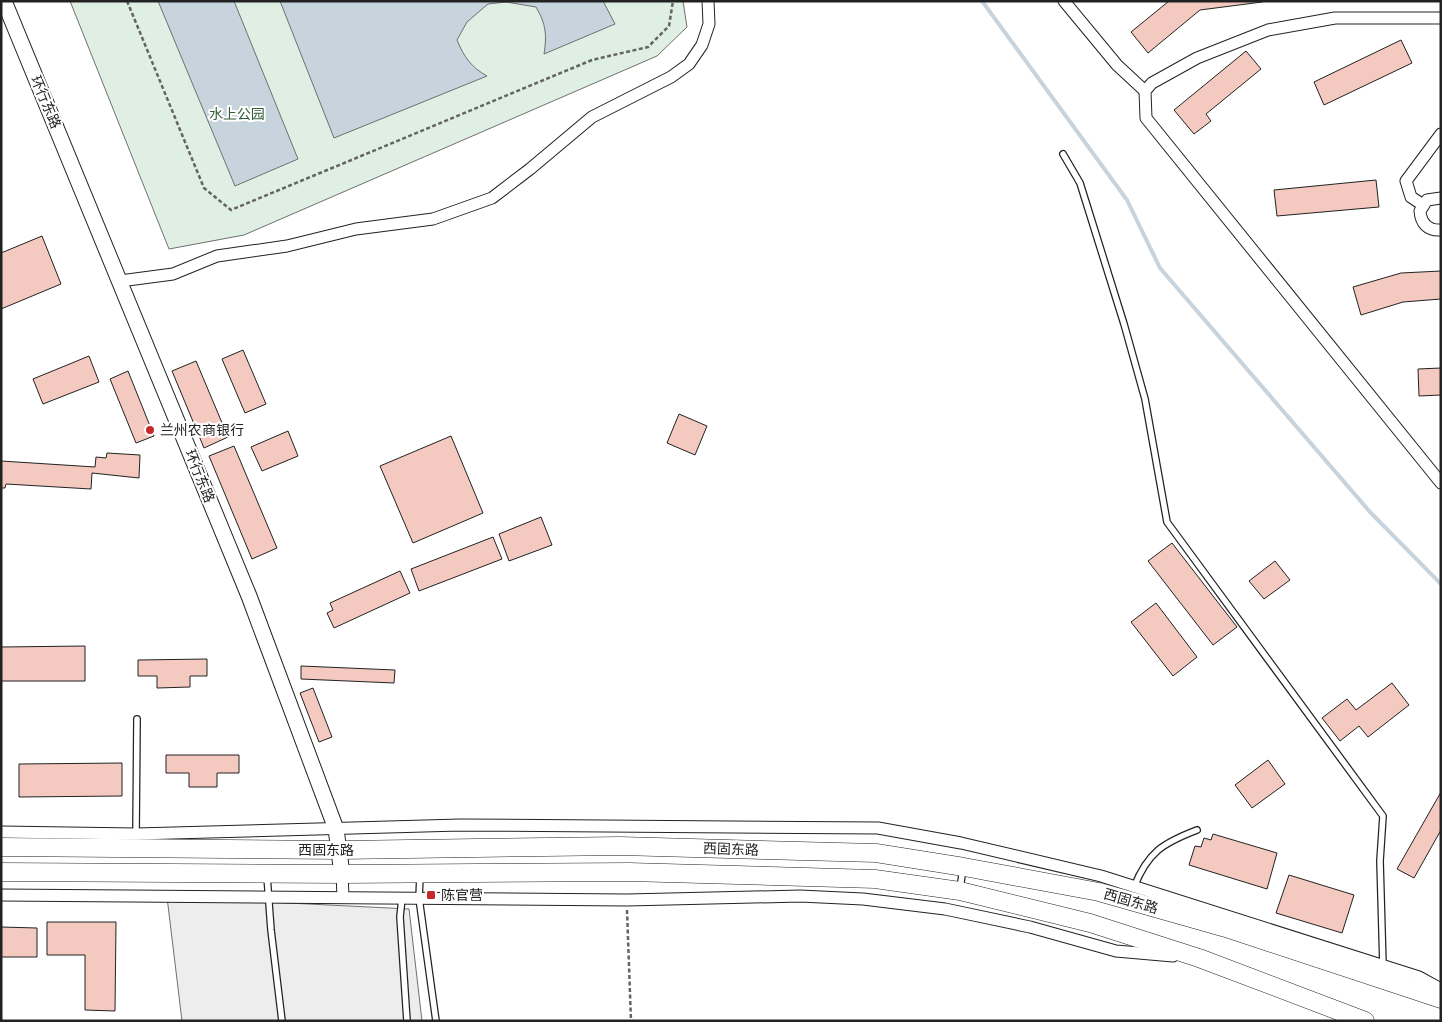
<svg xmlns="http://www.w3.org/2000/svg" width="1442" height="1022" viewBox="0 0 1442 1022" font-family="Montserrat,'Noto Sans SC',sans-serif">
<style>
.green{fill:#e0efe3;stroke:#6f6f6f}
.parking{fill:#ededed;stroke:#6f6f6f}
.water{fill:#c7d3dd;stroke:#6f6f6f}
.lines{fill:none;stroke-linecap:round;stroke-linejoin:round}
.stream{stroke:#c7d3dd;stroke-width:4}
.building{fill:#f3c9c0;stroke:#222}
.lane-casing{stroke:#222;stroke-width:8}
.street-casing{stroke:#222;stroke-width:13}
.secondary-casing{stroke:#222;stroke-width:17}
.primary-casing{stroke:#222;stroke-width:19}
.path{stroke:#646464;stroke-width:2.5;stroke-dasharray:4 2.5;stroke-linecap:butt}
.lane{stroke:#fff;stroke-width:5.5}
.street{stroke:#fff;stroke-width:11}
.secondary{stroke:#fff;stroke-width:15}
.primary{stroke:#fff;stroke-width:18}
.poi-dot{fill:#c62828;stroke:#fff;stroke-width:2}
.labels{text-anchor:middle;stroke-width:4;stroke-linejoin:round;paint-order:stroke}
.street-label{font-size:14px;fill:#222;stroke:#fff}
.park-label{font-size:14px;fill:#2f5e38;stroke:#fff}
.poi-label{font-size:14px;fill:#222;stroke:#fff;text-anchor:start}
</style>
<rect width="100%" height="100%" fill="#fff"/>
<path class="green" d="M70,1h613l4,26 -30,29 -413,179 -75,14z"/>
<path class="parking" d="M167,897l242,12 13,112h-240z"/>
<g class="water">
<path d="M158,1h76l64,158 -63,27z"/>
<path d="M280,1h323l12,23 -71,30c3,-19 2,-30 -8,-47l-30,-5 -18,2 -21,18 -10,18c7,17 14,27 30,36l-153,62z"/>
</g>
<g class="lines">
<path class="stream" d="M982,1l145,199 33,68 210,244 71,72"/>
</g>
<g class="building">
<path d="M1169,1h92l1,1 -62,8 -52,43 -17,-21z"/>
<path d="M1401,40l11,23 -88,42 -10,-23z"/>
<path d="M1246,51l15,18 -55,45 5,7 -17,13 -20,-24z"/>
<path d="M1376,180l3,27 -102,9 -3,-26z"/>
<path d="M42,236l19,48 -60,25v-56z"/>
<path d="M1441,271v28l-38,3 -42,13 -8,-28 48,-14z"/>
<path d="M243,350l23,54 -21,9 -23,-54z"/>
<path d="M89,356l10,26 -56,22 -10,-25z"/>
<path d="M196,361l32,76 -24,11 -32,-77z"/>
<path d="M1441,368v27l-22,1 -1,-27z"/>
<path d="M128,371l26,65 -18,7 -26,-64z"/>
<path d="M679,414l28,12 -12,29 -28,-12z"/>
<path d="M288,431l10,25 -36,15 -11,-24z"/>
<path d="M451,436l32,77 -70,30 -33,-77z"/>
<path d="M234,446l43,102 -25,11 -43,-103z"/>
<path d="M107,453l33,2 -1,23 -47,-5 -1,16 -85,-5 -1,4h-4v-27l94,6 1,-10 10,1z"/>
<path d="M541,517l11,28 -43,16 -10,-27z"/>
<path d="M493,537l9,22 -83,32 -8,-22z"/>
<path d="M1172,543l65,84 -24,18 -65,-84z"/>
<path d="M1275,561l15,19 -26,19 -15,-18z"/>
<path d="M400,571l10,22 -76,35 -7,-15 6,-3 -3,-7z"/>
<path d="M1156,603l41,54 -24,19 -42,-54z"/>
<path d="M85,646v35h-84v-34z"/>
<path d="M207,659v17h-17v11l-33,1v-12h-19v-16z"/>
<path d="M301,666l94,4 -1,13 -93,-4z"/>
<path d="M1392,683l17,22 -41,32 -9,-11 -19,15 -18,-23 25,-19 9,11z"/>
<path d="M313,688l19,49 -13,5 -19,-49z"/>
<path d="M166,755h73v18h-22v14h-28v-14h-23z"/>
<path d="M1268,760l17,24 -33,24 -17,-23z"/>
<path d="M122,763v33l-103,1v-33z"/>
<path d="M1441,792v38l-27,48 -17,-9z"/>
<path d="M1213,834l64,19 -10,36 -78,-24 6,-19 6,1 3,-9 7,2z"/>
<path d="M1289,875l65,20 -12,38 -66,-20z"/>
<path d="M47,922h69l-1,89 -30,-1v-55h-38z"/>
<path d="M1,927l36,1v29h-36z"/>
</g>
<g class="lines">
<defs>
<g id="lane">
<path d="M1063,154l17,29 44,141 21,75 22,123 216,294 -3,45 3,105"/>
<path d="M136,834l1,-115"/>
<path d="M267,876l4,54 11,91"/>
<path d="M420,876l-1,22 17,123"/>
<path d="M1134,887c14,-35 29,-44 63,-57"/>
<path d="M960,889l3,-21"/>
<path d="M402,898l-2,19 7,104"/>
</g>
<g id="street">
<path d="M1064,1l53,64 28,26"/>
<path d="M1441,18h-106l-67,12 -71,28 -45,25 -7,8 1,27 295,365"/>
<path d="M1441,198l-14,2 -7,11c1,13 8,20 21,19"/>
<path d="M1423,205l-12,-8 -5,-16 35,-47"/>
<path d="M120,281l53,-7 44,-18 70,-10 69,-17 77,-10 59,-21 38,-29 62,-52 79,-40 18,-13 13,-19 7,-21 -1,-23"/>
<path d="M1,832l135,2 324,-9 418,3 83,15 140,33 318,101 22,12"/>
<path d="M342,874l1,23"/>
<path d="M1,895l626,5 173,-4 63,3 82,10 85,18 86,24 57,5"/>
</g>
<path id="secondary" d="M4,1l245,595 87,233 6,45"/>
<g id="primary">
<path d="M1,847l340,3 279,-4 256,7 88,14 135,25 127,36 215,71"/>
<path d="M1,872l341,2 287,-2 246,7 85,12 130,32 109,35 166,63"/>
</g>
</defs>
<use href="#lane" class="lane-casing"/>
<use href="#street" class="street-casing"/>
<use href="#secondary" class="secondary-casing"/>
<use href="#primary" class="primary-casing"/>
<g class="path">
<path d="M127,1l77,187 27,22 361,-150 56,-13 21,-21 4,-25"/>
<path d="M627,910l4,111"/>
</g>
<use href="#lane" class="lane"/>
<use href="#street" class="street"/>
<use href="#secondary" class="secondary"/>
<use href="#primary" class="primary"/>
</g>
<g class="poi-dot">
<circle cx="150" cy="430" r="5"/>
<rect x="426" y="890" width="10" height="10" rx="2.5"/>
</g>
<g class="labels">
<g class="street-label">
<text transform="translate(46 102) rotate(67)" y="5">环行东路</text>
<text transform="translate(200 476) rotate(68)" y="5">环行东路</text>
<text transform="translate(731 849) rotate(2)" y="5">西固东路</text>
<text x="326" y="855">西固东路</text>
<text transform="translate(1131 901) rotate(16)" y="5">西固东路</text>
</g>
<g class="park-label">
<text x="237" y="119">水上公园</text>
</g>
<g class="poi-label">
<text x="160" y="435">兰州农商银行</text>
<text x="441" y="900">陈官营</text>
</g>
</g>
<rect width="1442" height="1022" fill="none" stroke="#222222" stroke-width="5"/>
</svg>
